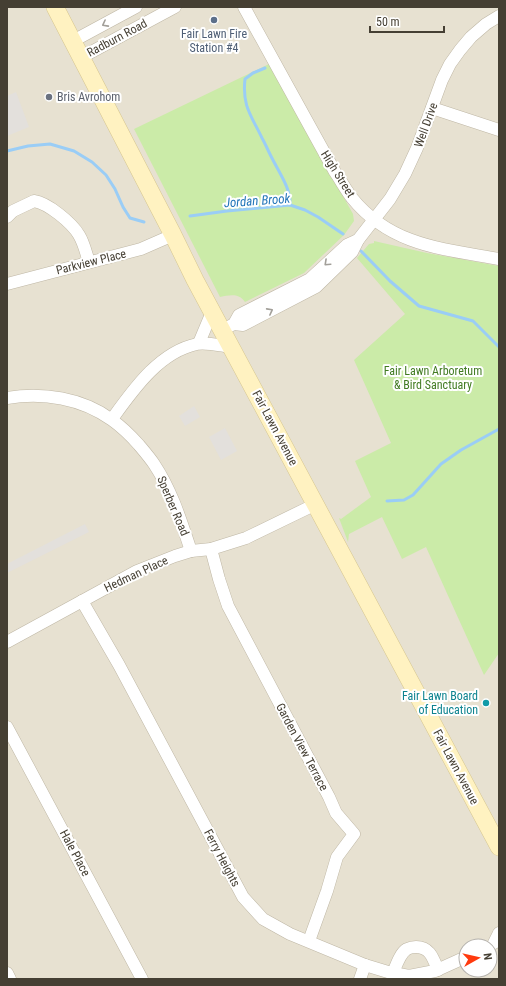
<svg xmlns="http://www.w3.org/2000/svg" width="506" height="986" viewBox="0 0 506 986" font-family="'Roboto Condensed',sans-serif">
<style>
.residential{fill:#e7e1d1;fill-rule:evenodd}
.green{fill:#cbeba8}
.parking{fill:#e3e0dc}
.lines{fill:none;stroke-linecap:round;stroke-linejoin:round}
.stream{stroke:#9acdf6;stroke-width:3}
.street-casing{stroke:#bfb7a5;stroke-width:13}
.secondary-casing{stroke:#d6c68f;stroke-width:18}
.street{stroke:#fff;stroke-width:12}
.secondary{stroke:#fff2c1;stroke-width:17}
.oneway{stroke:#a29f99}
.service-dot{fill:#5c6f8a;stroke:#fff;stroke-width:1.5}
.worship-dot{fill:#6b7280;stroke:#fff;stroke-width:1.5}
.culture-dot{fill:#0f9aa8;stroke:#fff;stroke-width:1.5}
.labels{text-anchor:middle;stroke-width:4;stroke-linejoin:round;paint-order:stroke}
.service-label{font-size:12px;fill:#4e5e75;stroke:#fff}
.street-label{font-size:12px;fill:#453f33;stroke:#fff}
.worship-label{font-size:12px;fill:#5b616d;stroke:#fff;text-anchor:start}
.park-label{font-size:12px;fill:#417b22;stroke:#fff}
.culture-label{font-size:12px;fill:#0d838f;stroke:#fff;text-anchor:end}
.water-label{font-size:13px;font-style:italic;fill:#2476b9;stroke:#fff}
</style>
<rect width="100%" height="100%" fill="#f3efe3"/>
<path class="residential" d="M7,7h492v972h-492zM466,946h24v24h-24z"/>
<g class="green">
<path d="M269,64l84,150 1,7 -10,14 -40,38 -59,29c-6,-9 -15,-7 -25,-5l-86,-168z"/>
<path d="M374,241l53,12 72,13v387l-15,22 -58,-128 -24,12 -20,-42 -33,17 -1,8 -9,-24 2,1 30,-22 -16,-36 36,-18 -37,-83 51,-46 -48,-56 12,-14 5,-1z"/>
</g>
<g class="parking">
<path d="M16,92l13,35 -22,9v-40z"/>
<path d="M194,406l6,11 -15,9 -6,-10z"/>
<path d="M225,428l12,23 -16,9 -12,-23z"/>
<path d="M85,524l4,8 -82,41v-9z"/>
</g>
<g class="lines">
<g class="stream">
<path d="M265,68l-12,5 -8,6c-3,27 6,36 17,59 4,7 7,15 11,22 7,14 18,29 17,45"/>
<path d="M7,151l21,-5 22,-2 24,7 18,11 14,13 9,14 8,18 7,11 14,4"/>
<path d="M190,216l37,-5 63,-6 15,5 13,7 25,17"/>
<path d="M361,251l29,30 29,25 54,15 26,26"/>
<path d="M387,501l17,-1 9,-5 28,-31 20,-14 38,-21"/>
</g>
<defs>
<g id="street">
<path d="M244,7l91,165c6,9 11,18 17,26 39,48 91,51 147,61"/>
<path d="M73,41l63,-34"/>
<path d="M82,57l93,-50"/>
<path d="M432,108l67,22"/>
<path d="M7,217l6,-6 21,-10c14,2 38,22 45,34 5,8 7,18 10,27"/>
<path d="M7,284l134,-35 32,-14"/>
<path d="M234,324l9,1 73,-38 36,-35 6,-12 32,-41 15,-25 12,-26 25,-68 8,-16 10,-14 11,-13 15,-13 13,-8"/>
<path d="M228,327l6,-3 5,-9 71,-36 37,-34 11,-5"/>
<path d="M199,343l13,-31"/>
<path d="M7,398c36,-6 75,0 105,22 10,7 19,16 27,25 5,6 11,13 15,19 18,27 27,57 37,87"/>
<path d="M112,419c21,-29 47,-67 85,-75 9,-2 25,2 34,3"/>
<path d="M211,549l8,30 9,27 101,191 7,16 18,21 -17,23 -10,34 -18,50"/>
<path d="M82,601l37,64 124,232 20,22 27,15 75,31 23,7 21,4 26,-5 31,-14"/>
<path d="M7,642l130,-71 38,-15 16,-5 20,-2 35,-11 70,-34"/>
<path d="M7,727l135,252"/>
<path d="M494,943l5,-10"/>
<path d="M7,973l3,6"/>
<path d="M393,973c3,-7 7,-20 14,-24 2,-1 7,-2 9,-2 14,0 17,11 22,23"/>
<path d="M360,979l5,-14"/>
</g>
<path id="secondary" d="M55,7l118,228 22,45 304,567"/>
</defs>
<use href="#street" class="street-casing"/>
<use href="#secondary" class="secondary-casing"/>
<use href="#street" class="street"/>
<use href="#secondary" class="secondary"/>
</g>
<defs><path id="oneway-chevron" d="M-2-3.5L2.5 0L-2 3.5" fill="none" stroke-width="1.6" stroke-linecap="round" stroke-linejoin="round"/></defs>
<g class="oneway">
<use href="#oneway-chevron" transform="translate(105 24) rotate(152)"/>
<use href="#oneway-chevron" transform="translate(327 263) rotate(137)"/>
<use href="#oneway-chevron" transform="translate(270 311) rotate(-28)"/>
</g>
<circle class="service-dot" cx="214" cy="20" r="4"/>
<circle class="worship-dot" cx="49" cy="97" r="4"/>
<circle class="culture-dot" cx="486" cy="703" r="4"/>
<g class="labels">
<g class="service-label">
<text x="214" y="38">Fair Lawn Fire<tspan x="214" dy="14">Station #4</tspan></text>
</g>
<g class="street-label">
<text transform="translate(117 38) rotate(-28)" y="4">Radburn Road</text>
<text transform="translate(426 125) rotate(-70)" y="4">Well Drive</text>
<text transform="translate(338 174) rotate(58)" y="4">High Street</text>
<text transform="translate(91 262) rotate(-14)" y="4">Parkview Place</text>
<text transform="translate(275 428) rotate(62)" y="4">Fair Lawn Avenue</text>
<text transform="translate(173 506) rotate(67)" y="4">Sperber Road</text>
<text transform="translate(136 574) rotate(-25)" y="4">Hedman Place</text>
<text transform="translate(302 747) rotate(62)" y="4">Garden View Terrace</text>
<text transform="translate(456 767) rotate(62)" y="4">Fair Lawn Avenue</text>
<text transform="translate(75 853) rotate(62)" y="4">Hale Place</text>
<text transform="translate(222 858) rotate(62)" y="4">Ferry Heights</text>
</g>
<g class="worship-label">
<text x="57" y="101">Bris Avrohom</text>
</g>
<g class="park-label">
<text x="433" y="375">Fair Lawn Arboretum<tspan x="433" dy="14">&amp; Bird Sanctuary</tspan></text>
</g>
<g class="culture-label">
<text x="478" y="700">Fair Lawn Board<tspan x="478" dy="14">of Education</tspan></text>
</g>
<g class="water-label">
<text transform="translate(257 200) rotate(-4)" y="5">Jordan Brook</text>
</g>
</g>
<rect width="506" height="986" fill="none" stroke="#453f33" stroke-width="16"/>
<g transform="translate(478 958) rotate(82)"><circle r="19" fill="#ffffff" stroke="#b5b2ad"/>
<path d="M0-3L7 15L0 10L-7 15Z" fill="#ff3a0e"/>
<text y="-6" font-size="11" font-weight="bold" text-anchor="middle" fill="#453f33">N</text>
</g>
<path d="M370 26v6h74v-6" fill="none" stroke="#453f33" stroke-width="2"/>
<text x="376" y="26" font-size="12" fill="#453f33" stroke="#ffffff" stroke-width="3" paint-order="stroke">50 m</text>
</svg>
